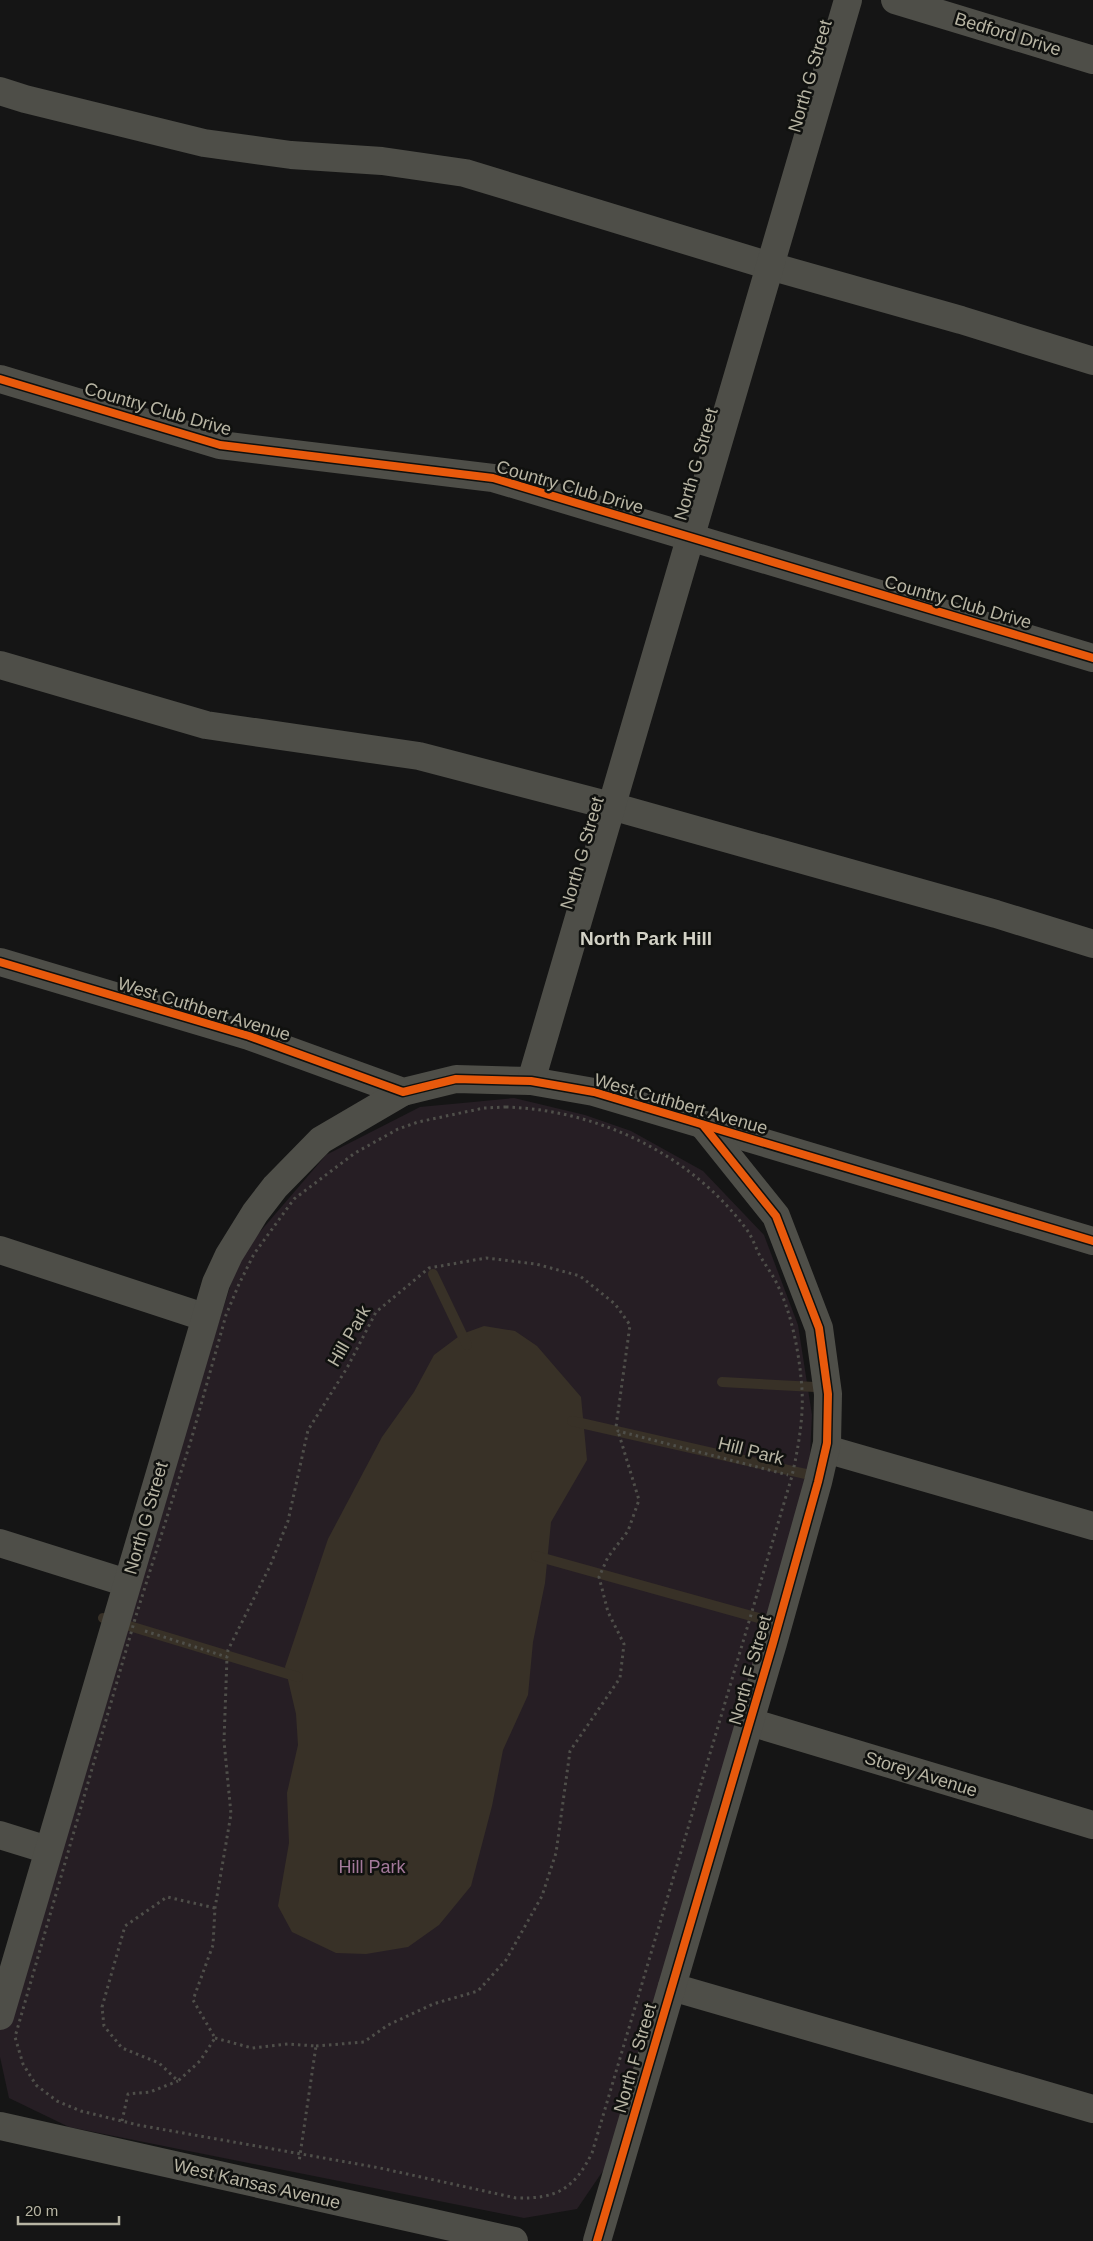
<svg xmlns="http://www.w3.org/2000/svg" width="1093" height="2241" viewBox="0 0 1093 2241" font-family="Helvetica,sans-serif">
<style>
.green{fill:#261e24}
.water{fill:#383127}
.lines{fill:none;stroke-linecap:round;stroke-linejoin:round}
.stream{stroke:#383127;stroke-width:10}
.path{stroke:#4f4f4a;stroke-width:3;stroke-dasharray:2.5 4;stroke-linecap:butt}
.minor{stroke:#4e4e48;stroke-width:28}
.cycleway-casing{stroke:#10110f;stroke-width:11}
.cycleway{stroke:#e8590c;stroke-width:8}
.labels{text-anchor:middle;stroke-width:5;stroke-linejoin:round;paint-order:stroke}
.street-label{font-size:18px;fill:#b8b5a4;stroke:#10110f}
.park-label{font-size:18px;fill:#a4799b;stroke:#10110f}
.neighbourhood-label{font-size:19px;font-weight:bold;fill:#d3d2c6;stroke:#10110f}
</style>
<rect width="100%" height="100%" fill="#151515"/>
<path class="green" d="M514,1098l71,17 46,16 72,40 61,64 34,90 14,90 -3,59 -198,685 -34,50 -53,9 -455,-91 -60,-29 -9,-41v-41l240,-761 86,-100 94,-48z"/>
<path class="water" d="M484,1326l31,5 22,15 44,51 6,63 -36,62 -6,61 -12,59 -5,53 -25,55 -11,56 -21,80 -32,39 -31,22 -42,7 -30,-1 -44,-21 -14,-26 11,-63 -2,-50 11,-48 -2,-31 -11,-47 43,-128 54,-102 32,-45 20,-37 28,-21z"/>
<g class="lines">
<g class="stream">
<path d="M433,1274l34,71"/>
<path d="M722,1382l93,5"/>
<path d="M572,1421l247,56"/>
<path d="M536,1556l237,66"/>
<path d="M103,1618l195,59"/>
</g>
<g class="path">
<path d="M506,1107c93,3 186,48 241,123 5,7 8,16 12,24 5,9 11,17 16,26 15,28 23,66 26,98 4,33 -2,66 -9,98l-200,677c-18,36 -35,46 -76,45l-136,-30 -242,-43 -57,-14 -24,-10 -21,-16 -13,-21 -8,-27 120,-418 57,-182 34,-122 13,-31 15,-30 40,-55 61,-46 43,-24 20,-7 66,-14z"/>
<path d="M145,1631l82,26 1,-7 42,-84 18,-45 20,-91 39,-62 29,-56 53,-44 57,-10 50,6 44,12 35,28 15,21 -14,102 2,4 170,44"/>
<path d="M215,1908l-48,-11 -42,29 -23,81 2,19 18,22 37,15 19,18 22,-20 15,-23 -22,-38 20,-55 2,-37 16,-94 -7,-73 3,-84"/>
<path d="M215,2038l37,10 36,-4 28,2 -17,116"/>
<path d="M316,2046l48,-4 24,-17 45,-21 45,-13 28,-31 36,-64 14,-43 14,-102 50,-73 4,-34 -16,-32 -9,-35 9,-20 20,-26 11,-31 -21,-69"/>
<path d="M122,2121l6,-27 22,-2 28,-11"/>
</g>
<g class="minor">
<path d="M895,0l198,60"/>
<path d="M0,91l25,8 179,44 87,12 91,6 83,12 305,93 191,54 132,41"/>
<path d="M0,379l220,66 273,33 600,180"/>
<path d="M0,665l206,60 213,31 192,50 385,108 97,30"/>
<path d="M0,962l249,74 154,56 53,-13 75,2 63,11 499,149"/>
<path d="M531,1081l317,-1081"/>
<path d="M0,1250l204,67"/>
<path d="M826,1449l267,77"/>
<path d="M0,1543l127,40"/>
<path d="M750,1722l343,103"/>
<path d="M0,1835l48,15"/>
<path d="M672,1987l421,122"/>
<path d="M0,2016l216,-733 13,-28 26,-42 20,-26 46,-47 82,-48"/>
<path d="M0,2126l514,115"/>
<path d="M597,2241l176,-598 45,-161 9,-39 1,-49 -9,-66 -43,-112 -73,-91"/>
</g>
<defs>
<g id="cycleway">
<path d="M0,379l220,66 273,33 600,180"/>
<path d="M0,962l249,74 154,56 53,-13 75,2 63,11 499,149"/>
<path d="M597,2241l176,-598 45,-161 9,-39 1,-49 -9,-66 -43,-112 -73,-91"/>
</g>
</defs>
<use href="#cycleway" class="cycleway-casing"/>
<use href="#cycleway" class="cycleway"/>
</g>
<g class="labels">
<g class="street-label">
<text transform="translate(1008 34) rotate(17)" y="6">Bedford Drive</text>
<text transform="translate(810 76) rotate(-74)" y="6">North G Street</text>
<text transform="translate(158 409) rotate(16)" y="6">Country Club Drive</text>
<text transform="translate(696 464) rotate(-74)" y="6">North G Street</text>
<text transform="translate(570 487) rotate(16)" y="6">Country Club Drive</text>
<text transform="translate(958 602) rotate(16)" y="6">Country Club Drive</text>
<text transform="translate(582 853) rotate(-74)" y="6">North G Street</text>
<text transform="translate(204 1009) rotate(17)" y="6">West Cuthbert Avenue</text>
<text transform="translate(681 1104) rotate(16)" y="6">West Cuthbert Avenue</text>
<text transform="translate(349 1336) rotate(-60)" y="6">Hill Park</text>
<text transform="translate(751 1451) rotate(14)" y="6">Hill Park</text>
<text transform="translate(146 1518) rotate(-74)" y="6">North G Street</text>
<text transform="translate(750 1670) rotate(-74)" y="6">North F Street</text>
<text transform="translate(921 1774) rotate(17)" y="6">Storey Avenue</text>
<text transform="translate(635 2058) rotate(-74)" y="6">North F Street</text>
<text transform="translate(257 2184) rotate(13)" y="6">West Kansas Avenue</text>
</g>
<g class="park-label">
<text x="372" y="1873">Hill Park</text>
</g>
<g class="neighbourhood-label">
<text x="646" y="945">North Park Hill</text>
</g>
</g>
<path d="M18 2216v8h101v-8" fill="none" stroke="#b8b5a4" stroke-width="2.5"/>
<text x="25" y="2216" font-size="15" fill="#b8b5a4" stroke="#10110f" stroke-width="4" paint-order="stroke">20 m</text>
</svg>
